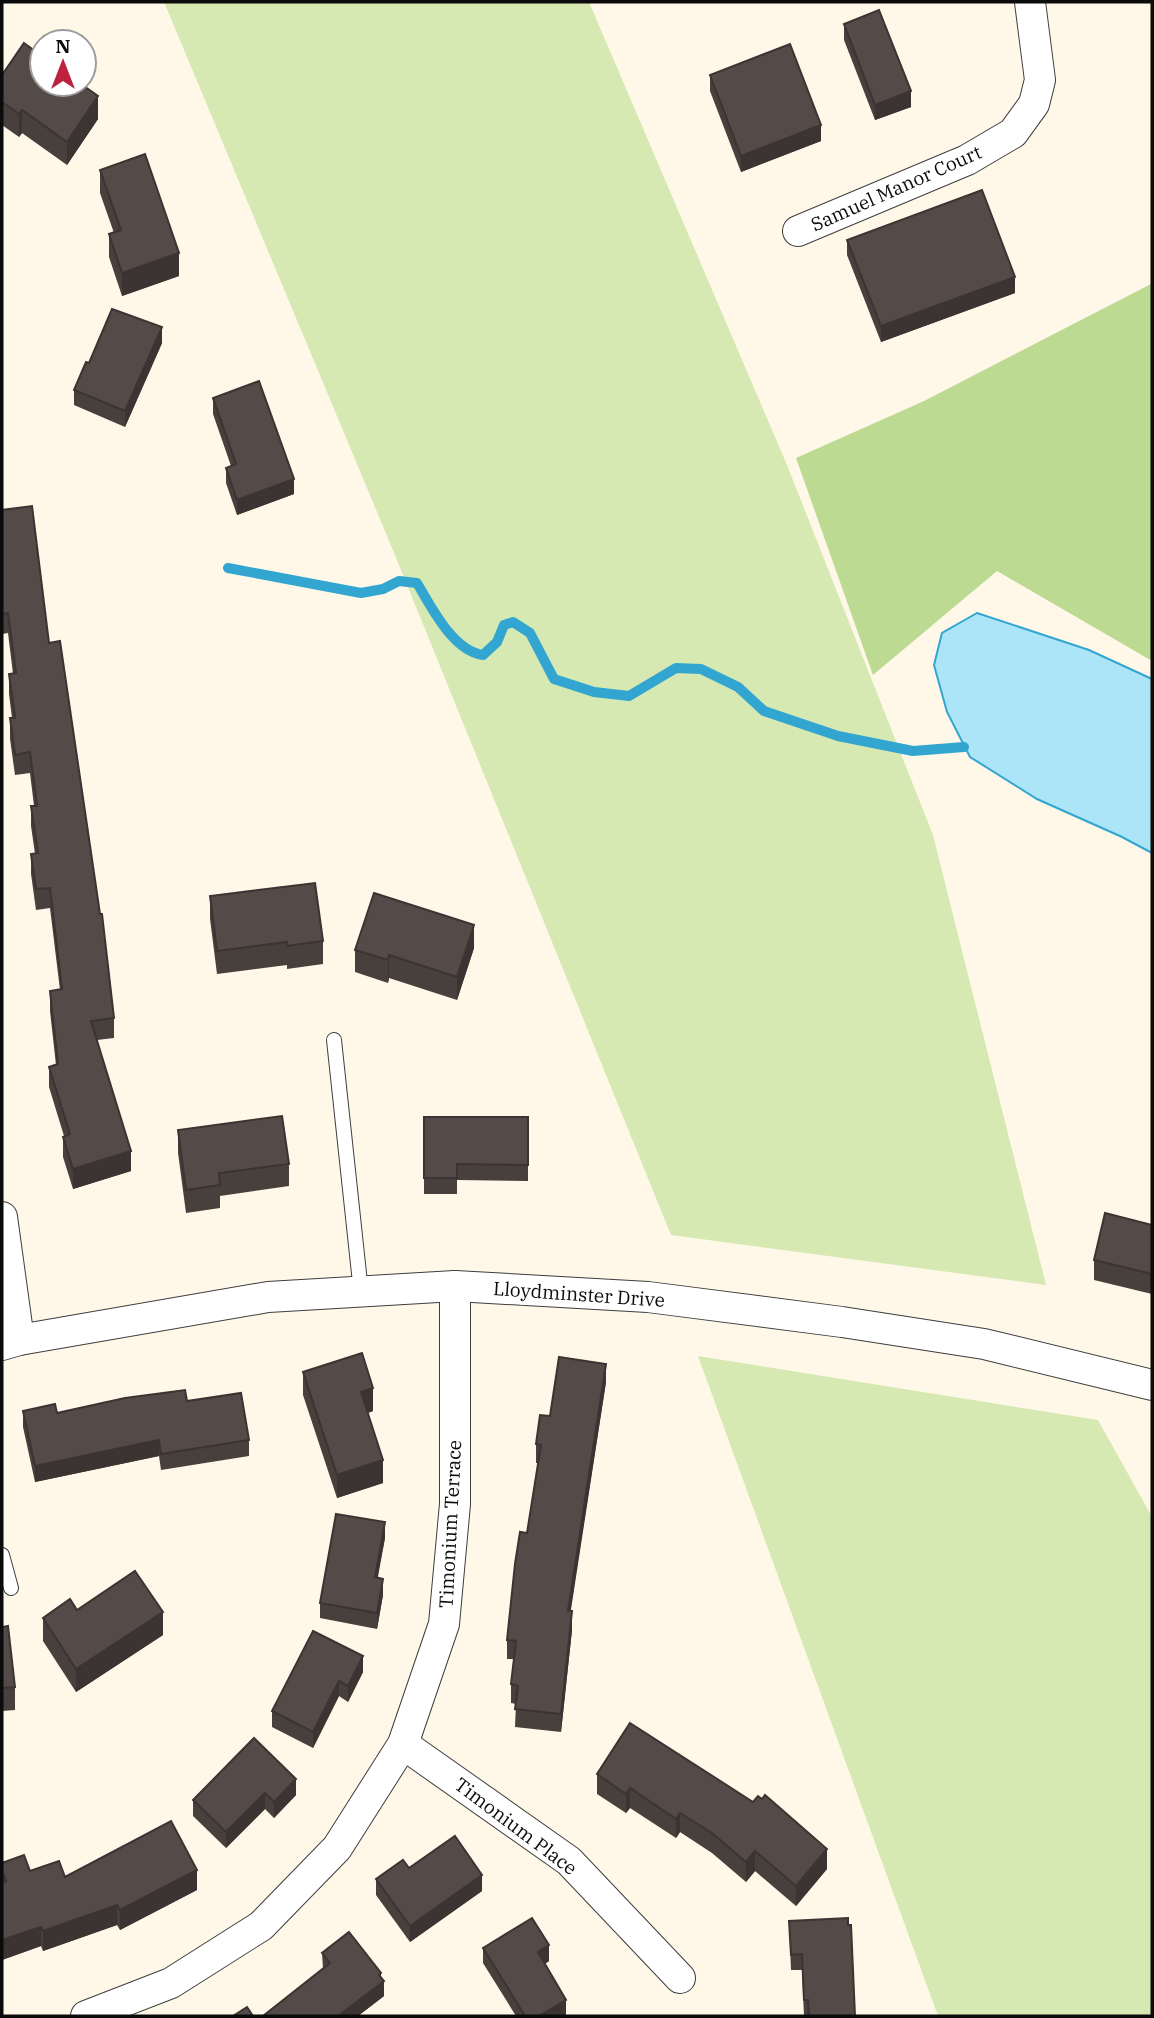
<svg xmlns="http://www.w3.org/2000/svg" width="1154" height="2018" viewBox="0 0 1154 2018" font-family="'IBM Plex Serif',serif">
<style>
.green{fill:#d6e9b2}
.forest{fill:#bcda91}
.water{fill:#ace5f7;stroke:#32a6d0;stroke-width:2}
.lines{fill:none;stroke-linecap:round;stroke-linejoin:round}
.stream{stroke:#32a6d0;stroke-width:10}
.service-casing{stroke:#3e3e3e;stroke-width:16}
.minor-casing{stroke:#3e3e3e;stroke-width:32}
.service{stroke:#fff;stroke-width:14}
.minor{stroke:#fff;stroke-width:30}
.wall{fill:#48403d}
.shaded-wall{fill:#3b3432}
.building{fill:#544a47;stroke:#3b3432;stroke-width:2}
.labels{text-anchor:middle;stroke-width:7;stroke-linejoin:round;paint-order:stroke}
.street-label{font-size:19px;fill:#0b0b0b;stroke:#fff}
</style>
<rect width="100%" height="100%" fill="#fff8e9"/>
<g class="green">
<path d="M164,2h425l198,463 146,370 113,450 -375,-50 -281,-692z"/>
<path d="M698,1356l400,64 54,97v499h-214z"/>
</g>
<path class="forest" d="M1151,284l1,377 -155,-90 -124,104 -77,-217 128,-57z"/>
<path class="water" d="M977,613l112,37 63,29v174l-30,-16 -85,-38 -67,-42 -23,-45 -13,-47 8,-32z"/>
<g class="lines">
<path class="stream" d="M228,568l133,25 22,-4 16,-8 18,2c15,25 36,68 66,72l14,-13 7,-17 9,-3 17,11 24,46 40,13 35,4 47,-28 25,1 37,18 26,24 74,25 75,15 51,-4"/>
<defs>
<g id="service">
<path d="M334,1040l27,252"/>
<path d="M2,1555l9,33"/>
</g>
<g id="minor">
<path d="M798,231l169,-71 46,-27 21,-29 6,-24 -10,-78"/>
<path d="M2,1217l17,123"/>
<path d="M2,1345l17,-5 249,-43 187,-11 193,11 194,25 142,22 168,41"/>
<path d="M403,1744l166,117 111,117"/>
<path d="M86,2016l85,-33 90,-57 76,-78 66,-104 41,-120 11,-120v-218"/>
</g>
</defs>
<use href="#service" class="service-casing"/>
<use href="#minor" class="minor-casing"/>
<use href="#service" class="service"/>
<use href="#minor" class="minor"/>
</g>
<g class="wall">
<path d="M844,24l67,83 -36,13 -31,-80z"/>
<path d="M2,75l96,44 -31,46 -45,-32 -3,4 -17,-12z"/>
<path d="M710,75l111,66 -80,31 -31,-81z"/>
<path d="M100,170l79,106 -57,20 -13,-39v-23l5,-1 -14,-40z"/>
<path d="M847,240l168,53 -134,49 -34,-87z"/>
<path d="M162,343l-37,84 -51,-22v-15l15,-27z"/>
<path d="M213,398l81,96 -57,21 -11,-32v-15l5,-2 -18,-52z"/>
<path d="M2,510l47,133 65,375v20l-17,2 34,131 -58,18 -10,-32v-20l1,-1 -15,-49v-20l7,-2 -6,-54v-20l10,-1 -10,-82 -14,2 -5,-36v-20h4l-4,-28v-20h3l-4,-33 -15,2 -5,-36v-21h2l-3,-24v-20h4l-5,-41 -6,1z"/>
<path d="M210,896l113,45v23l-36,5v-4l-70,9 -7,-55z"/>
<path d="M474,948l-17,52 -68,-22 -1,5 -33,-11v-22z"/>
<path d="M424,1117h104v64l-71,-1v14h-33z"/>
<path d="M178,1130l111,34v22l-69,10v12l-34,5 -8,-60z"/>
<path d="M1152,1225v69l-58,-14v-20z"/>
<path d="M303,1372l70,39 -5,2 15,70 -46,15 -34,-103z"/>
<path d="M606,1382l-36,229 2,19 -11,102 -46,-5 1,-23 -5,-1v-19l3,-25h-7v-19l20,-107 11,-70h-2v-19l14,-28z"/>
<path d="M187,1401l62,39v16l-88,14 -2,-14 -124,26 -12,-55v-16l34,2z"/>
<path d="M385,1538l-8,40 6,17 -6,34 -57,-11v-15z"/>
<path d="M77,1610l86,25 -87,57 -33,-51v-23z"/>
<path d="M2,1627l13,60v23l-13,1z"/>
<path d="M313,1631l50,41 -15,30 -9,-6 -26,52 -41,-21v-16z"/>
<path d="M254,1738l42,57 -22,23 -9,-9 -39,39 -33,-32v-16z"/>
<path d="M597,1774l230,95 -31,37 -41,-35 -9,11 -34,-29 -32,-21 -4,6 -46,-30 -4,5 -29,-19z"/>
<path d="M2,1863l28,8 35,6 132,13 -77,40 -3,-5 -74,26 -2,-5 -39,14z"/>
<path d="M409,1868l73,23 -72,51 -34,-47v-16z"/>
<path d="M789,1921l66,95h-51l-2,-46h-11z"/>
<path d="M483,1948l66,13 -4,3 21,52h-50l-33,-53z"/>
<path d="M322,1953l59,25 3,18 -26,20h-95l60,-47z"/>
</g>
<g class="shaded-wall">
<path d="M911,91v16l-36,13v-15z"/>
<path d="M98,96v23l-31,46v-23z"/>
<path d="M22,110v23l-3,4v-23z"/>
<path d="M821,125v16l-80,31v-16z"/>
<path d="M179,253v23l-57,20v-23z"/>
<path d="M1015,277v16l-134,49v-16z"/>
<path d="M162,327v16l-37,84v-16z"/>
<path d="M294,479v15l-57,21v-15z"/>
<path d="M474,925v23l-17,52v-23z"/>
<path d="M389,955v23l-1,5v-23z"/>
<path d="M131,1151v20l-58,18v-20z"/>
<path d="M606,1364v18l-38,247v-18z"/>
<path d="M373,1388v23l-12,4v-23z"/>
<path d="M159,1440v16l-124,26v-16z"/>
<path d="M383,1460v23l-46,15v-23z"/>
<path d="M385,1522v16l-10,55v-16z"/>
<path d="M383,1579v16l-6,34v-16z"/>
<path d="M572,1611v19l-11,102v-18z"/>
<path d="M163,1612v23l-87,57v-23z"/>
<path d="M363,1656v16l-15,30v-16z"/>
<path d="M339,1681v15l-26,52v-16z"/>
<path d="M296,1779v16l-22,23v-16z"/>
<path d="M630,1788v20l-4,5v-19z"/>
<path d="M265,1793v16l-39,39v-16z"/>
<path d="M680,1813v19l-4,6v-19z"/>
<path d="M827,1849v20l-31,37v-20z"/>
<path d="M755,1851v20l-9,11v-20z"/>
<path d="M197,1870v20l-77,40v-20z"/>
<path d="M482,1875v16l-72,51v-16z"/>
<path d="M117,1905v20l-74,26v-20z"/>
<path d="M41,1927v19l-39,14v-20z"/>
<path d="M549,1945v16l-11,7v-16z"/>
<path d="M381,1973v9l3,-1v15l-26,20h-20z"/>
<path d="M566,2000v16h-27z"/>
</g>
<g class="building">
<path d="M879,10l32,81 -36,14 -31,-81z"/>
<path d="M24,43l18,13v28h39l17,12 -31,46 -45,-32 -3,4 -17,-12v-27z"/>
<path d="M790,44l31,81 -80,31 -31,-81z"/>
<path d="M145,154l34,99 -57,20 -13,-39 12,-4 -21,-60z"/>
<path d="M982,190l33,87 -134,49 -34,-86z"/>
<path d="M112,309l50,18 -37,84 -51,-21 12,-28 3,1z"/>
<path d="M259,381l35,98 -57,21 -11,-32 10,-4 -23,-66z"/>
<path d="M32,506l17,137 11,-2 40,273h2l12,104 -23,3 40,130 -58,18 -10,-32 7,-3 -21,-67 9,-3 -8,-73 12,-2 -12,-101 -14,1 -5,-35 7,-1 -7,-47h6l-7,-54 -15,3 -5,-37h5l-6,-44 7,-1 -8,-60 -6,1v-104z"/>
<path d="M315,883l8,58 -36,5v-4l-70,9 -7,-55z"/>
<path d="M374,893l100,32 -17,52 -68,-22 -1,5 -33,-10z"/>
<path d="M282,1116l7,48 -70,9 1,12 -34,5 -8,-60z"/>
<path d="M424,1117h104v48l-71,-1v14h-33z"/>
<path d="M1105,1213l47,12v49l-58,-14z"/>
<path d="M362,1353l11,35 -12,4 22,68 -46,15 -34,-103z"/>
<path d="M559,1357l47,7 -38,247h4l-11,103 -46,-5 3,-23 -7,-2 5,-43 -9,-1 8,-76 5,-32 7,1 14,-88 -5,-1 4,-29 10,1z"/>
<path d="M185,1390l2,11 54,-8 8,47 -88,14 -2,-14 -124,26 -12,-55 32,-7 2,9 68,-15z"/>
<path d="M336,1514l49,8 -10,55 8,2 -6,34 -57,-10z"/>
<path d="M135,1571l28,41 -87,57 -33,-51 27,-19 7,11z"/>
<path d="M8,1626l7,61 -13,1v-61z"/>
<path d="M313,1631l50,25 -15,30 -9,-5 -26,51 -41,-21z"/>
<path d="M630,1723l123,79 5,-6 4,3 3,-4 62,54 -31,37 -41,-35 -9,11 -34,-29 -32,-20 -4,6 -46,-31 -4,6 -29,-20z"/>
<path d="M254,1738l42,41 -22,23 -9,-9 -39,39 -33,-32z"/>
<path d="M171,1821l26,49 -77,40 -3,-5 -74,26 -2,-4 -39,13v-57l4,-2 -4,-11v-7l22,-8 6,16 29,-10 6,16z"/>
<path d="M455,1836l27,39 -72,51 -34,-47 27,-19 6,8z"/>
<path d="M532,1918l17,27 -11,7 28,48 -27,16h-14l-42,-68z"/>
<path d="M848,1918v7h3l4,91h-46l-1,-16h-4l-2,-46 -11,1 -2,-34z"/>
<path d="M349,1932l32,41 -2,2 5,6 -46,35h-75l67,-53 -8,-10z"/>
<path d="M247,2007l6,9h-20z"/>
</g>
<g class="labels">
<g class="street-label">
<text transform="translate(896 188) rotate(-24)" y="7">Samuel Manor Court</text>
<text transform="translate(579 1294) rotate(4)" y="7">Lloydminster Drive</text>
<text transform="translate(450 1524) rotate(-87)" y="7">Timonium Terrace</text>
<text transform="translate(516 1826) rotate(37)" y="7">Timonium Place</text>
</g>
</g>
<rect width="1154" height="2018" fill="none" stroke="#0b0b0b" stroke-width="7"/>
<g transform="translate(63 63)"><circle r="33" fill="#ffffff" stroke="#9d9d9d" stroke-width="2"/>
<path d="M0-5L12 26L0 18L-12 26Z" fill="#bd213d"/>
<text y="-10" font-size="19" font-weight="bold" text-anchor="middle" fill="#0b0b0b">N</text>
</g>
</svg>
